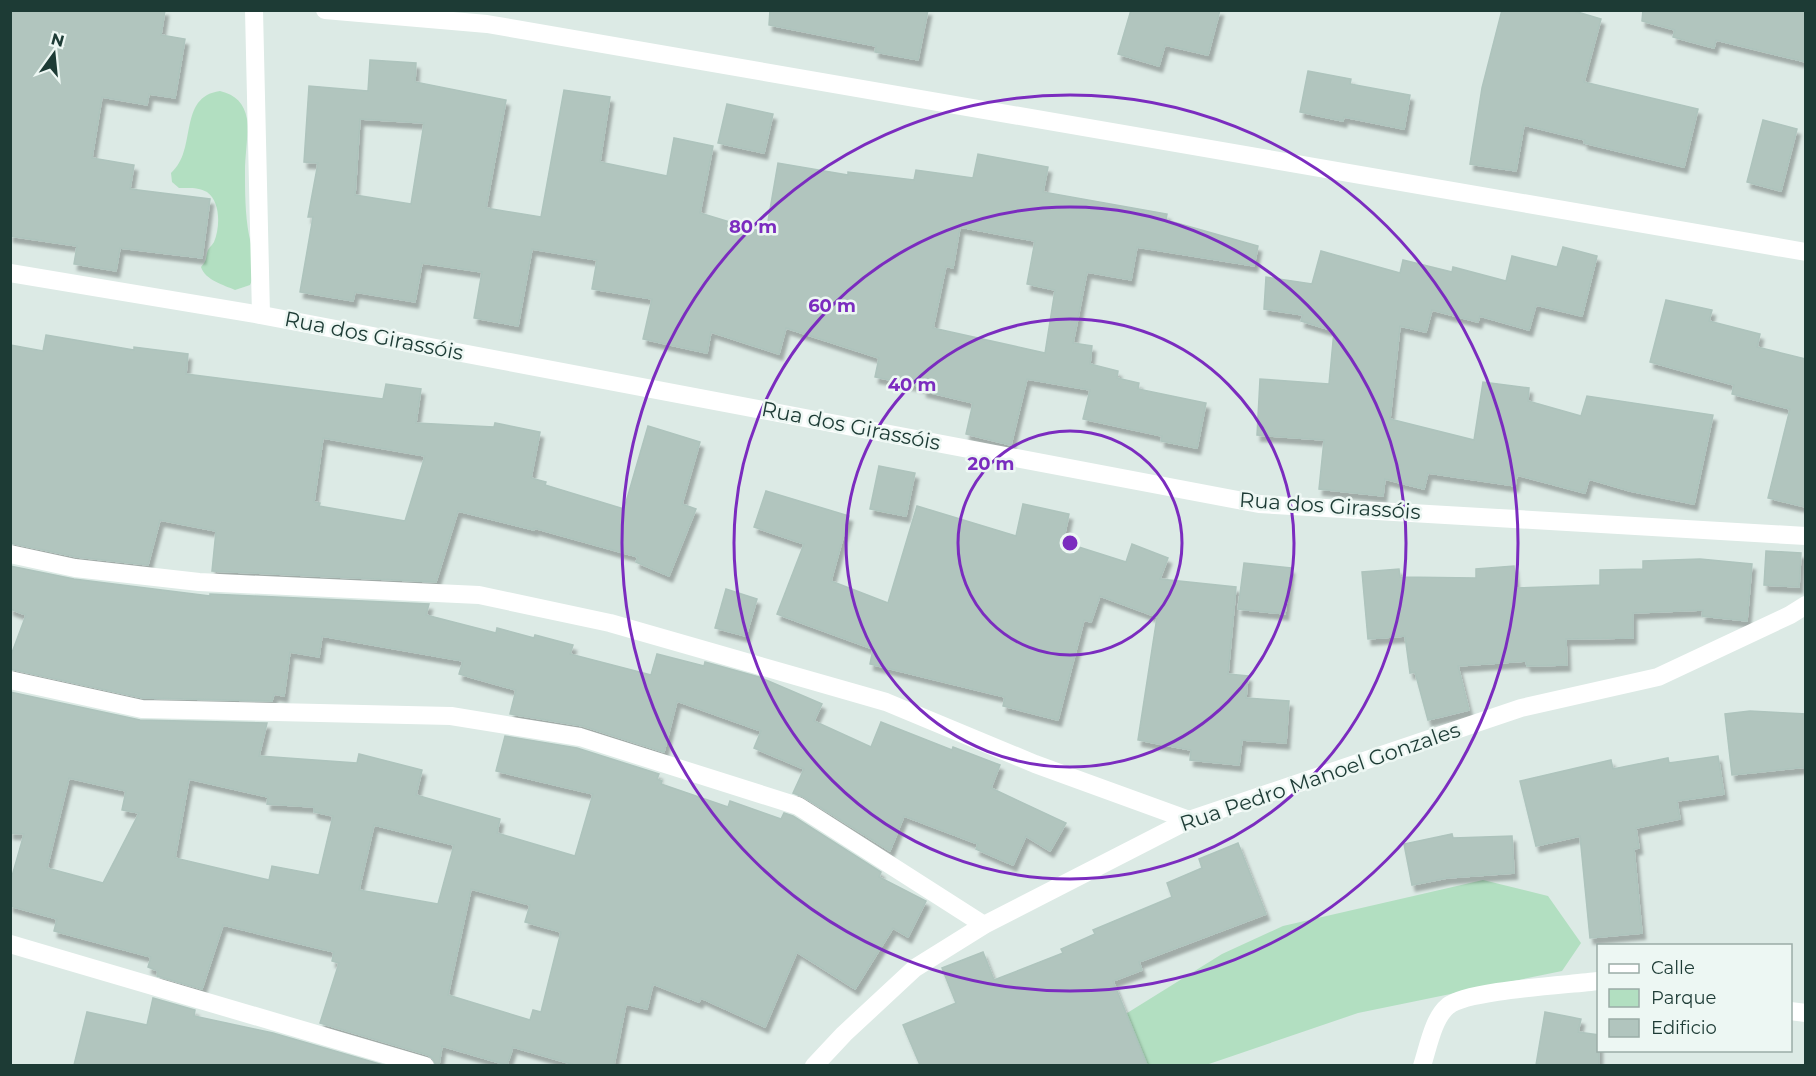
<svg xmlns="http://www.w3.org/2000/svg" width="1816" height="1076" viewBox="0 0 1816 1076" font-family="Montserrat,sans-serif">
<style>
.green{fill:#b2dfc1}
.building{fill:#b1c5be;stroke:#aec4bd;stroke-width:1.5;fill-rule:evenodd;filter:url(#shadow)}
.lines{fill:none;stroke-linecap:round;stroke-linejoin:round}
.minor{stroke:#fff;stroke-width:18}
.ring{fill:none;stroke:#7b2cbf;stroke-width:3}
.labels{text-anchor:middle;stroke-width:5;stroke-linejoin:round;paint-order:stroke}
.street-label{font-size:21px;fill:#1d3b35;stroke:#edf7f3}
.centre{fill:#7b2cbf;stroke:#edf7f3;stroke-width:3}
.ring-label{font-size:18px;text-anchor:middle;font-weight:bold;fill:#7b2cbf;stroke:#edf7f3;stroke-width:5;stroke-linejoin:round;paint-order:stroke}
</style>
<defs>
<filter id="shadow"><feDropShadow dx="3.5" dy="6" stdDeviation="1.5" flood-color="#0004"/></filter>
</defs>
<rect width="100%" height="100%" fill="#dceae5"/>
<g class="green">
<path d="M220,91c16,4 24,12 27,28 2,9 -2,39 -2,51 0,21 0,44 4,65 4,21 11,28 1,50l-15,5c-11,-5 -30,-10 -34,-23 7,-8 4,-8 7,-17 1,-2 5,-6 6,-8 6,-14 7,-40 -7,-50 -8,-5 -19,-4 -28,-4l-7,-6 -1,-9c27,-23 6,-76 49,-82z"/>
<path d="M1483,880l65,16 33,47 -19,28 -204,42 -152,52 -164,1 180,-112 61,-28z"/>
</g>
<g class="building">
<path d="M10,10h155l-4,25 24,4 -10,59 -26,-4 -2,11 -45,-8 -10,61 42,7 -4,24 80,10 -8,59 -82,-10 -4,23 -42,-7 3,-18 -67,-10z"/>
<path d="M770,10h158l-10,50 -43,-8 1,-6 -107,-21z"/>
<path d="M1131,10h89l-12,45 -43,-10 -6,21 -41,-12z"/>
<path d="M1502,10h69l30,9 -17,63 114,27 -14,58 -100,-24 1,-3 -61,-15 -8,46 -46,-7 12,-76z"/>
<path d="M1643,10h163v52l-90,-22 -2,8 -41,-11 2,-7 -33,-9z"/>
<path d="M370,60l46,3 -1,19 91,18 -20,108 55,9 23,-127 46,7 -10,65 67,14 7,-38 39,8 -13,67 66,20 12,-70 70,12v-3l66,8 2,-10 57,8 5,-24 70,13 -5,25 124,22 -1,6 92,26 -4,20 -117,-19 -6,33 -44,-8 -14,71 19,3 -2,18 28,7 -1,7 22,5 -1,6 68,14 -9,45 -36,-7 1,-5 -79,-17 7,-29 -63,-11 -16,66 -45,-11 7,-31 -50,-12 1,-4 -49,-10 4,-19 -93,-30 -7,26 -68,-22 -4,21 -64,-14 9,-40 -60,-10 5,-29 -65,-11 -14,77 -44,-8 8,-46 -60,-9 -7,39 -60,-10 -2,9 -53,-9 13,-75h-5l10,-54 -14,-1 5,-76 59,5zM360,119l64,4 -13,81 -56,-9zM960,227l75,14 -8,43 28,6 -10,63 -112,-25 13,-62 7,2z"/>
<path d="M1308,71l43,8 -1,5 60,11 -6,34 -60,-12 -1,4 -43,-9z"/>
<path d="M727,104l46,10 -9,39 -46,-10z"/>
<path d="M1763,120l34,9 -16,62 -34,-9z"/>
<path d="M1563,247l34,9 -15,60 -46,-11 -7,25 -49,-14 -2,6 -46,-12 -6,22 -26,-6 -10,93 84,21 9,-58 46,6 -1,13 53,15 6,-20 126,19 -19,89 -64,-13 -41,-12 -4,14 -68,-18 -2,11 -87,-13 -4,16 -39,-10 -2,17 -64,-7 5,-49 -67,-5 3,-56 69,5 5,-53 -33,-10 2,-6 -39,-6 2,-32 46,7 9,-33 79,22 3,-13 49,12 1,-5 53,14 6,-25 45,11z"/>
<path d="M1666,300l46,10 -3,11 51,13 -3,13 49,12v148l-38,-9 22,-89 -58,-15 2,-9 -84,-23z"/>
<path d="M46,335l88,15v-3l54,7 -2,20 197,25 3,-15 35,5 -5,34 78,4 1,-4 45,9 -9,46 15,4 -1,3 79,24 24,-83 52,16 -18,62 14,5 -27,67 -33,-14 2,-5 -104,-29v2l-76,-19 -22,71 -224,-11 4,-40 -56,-11 -12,45 -71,-8 -67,-14v-198l33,6zM323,438l102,18 -20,65 -86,-15 1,-3 -6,-1z"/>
<path d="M879,466l36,7 -9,43 -36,-7z"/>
<path d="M766,491l83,25 -18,65 57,22 29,-97 99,30 7,-32 46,10 -6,28 63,20 6,-18 36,14 -8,21 76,8 -8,87 20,2 -2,22 43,3 -3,42 -44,-3 -3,25 -49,-5 1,-10 -53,-10 19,-123 -57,-21 -9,26 -7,-2 -26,100 -55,-14 2,-9 -135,-33 3,-15 -96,-35 27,-70 -50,-17z"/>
<path d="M1766,551l35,2 -2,34 -35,-2z"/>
<path d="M1700,559l52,5 -5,57 -45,-5 1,-6 -70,3v25l-67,1 1,26 -40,1 -1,-5 -68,5 11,44 -41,10 -13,-48 -5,1 -5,-37 -37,3 -6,-67 37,-3 1,8 76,1v-9l38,-3 2,22 84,-3v-15l43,-1v-8z"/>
<path d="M1244,563l47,5 -6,46 -47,-5z"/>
<path d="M10,566l64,13 136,17v-2l219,10 -3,11 70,18 1,-5 37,10 1,-3 38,10 -3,9 81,21 6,-21 47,12 1,-4 54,15 63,27 -8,17 57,26 10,-25 71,28 1,-3 47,18 -9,23 75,35 -16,28 -24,-15 -13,29 -37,-16 2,-5 -74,-28 -14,35 -86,-54 -11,-4 11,-24 -50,-21 7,-17 -84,-30 -13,51 -81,-26 -73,-12 6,-24 -57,-16 4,-13 -141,-25 -3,21 -29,-5 -6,44 -10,-2 -2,7 -129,-3 -133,-29v-11l16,-43 -16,-6z"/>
<path d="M726,589l31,10 -11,37 -31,-8z"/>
<path d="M10,692l130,28 127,3 -8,33 98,7 2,-9 63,16 -6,25 84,24 -3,14 78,23 18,-62 -97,-23 9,-35 72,12 82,26 -2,5 5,2 -1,3 67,23 2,-6 51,18 3,-6 9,3 88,56 -2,5 47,24 -18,36 -15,-9 -38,61 -58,-37 -32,75 -64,-29 -2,4 -46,-18 -6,25 -21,-5 -12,61h-39l-62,-18 -6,18 -65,-19 -3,19h-3l-3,-6 -5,-4 -108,-32 19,-60 -7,-2 2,-9 -111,-27 -21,64 -45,-13 1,-5 -10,-4 3,-10 -97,-26 3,-12 -47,-13v-23l14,-49 -14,-1zM69,778l57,13 -4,19 17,3 -36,70 -56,-15zM189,779l79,18 -1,7 47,3v5l19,4 -14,59 -47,-9 -3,14 -94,-22zM374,825l80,20 -16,59 -79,-14zM471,889l59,16 -5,17 36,10 -20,80 -8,-2 -3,10 -82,-25z"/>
<path d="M1750,711l56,3v53l-74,8 -7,-61z"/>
<path d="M1718,756l6,38 -47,7 3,18 -44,9 3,20 -5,1 8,84 -52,5 -10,-102 -44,10 -16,-65 91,-21 2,9 55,-11 1,5z"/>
<path d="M1452,834l1,4 59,-2 2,37 -67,5 -35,7 -8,-41z"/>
<path d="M1238,843l28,71 -127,48 3,8 -29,11 34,84h-227l-17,-40 53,-22 -14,-35 41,-16 11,28 69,-27 -2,-4 34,-15 -2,-4 79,-33 -5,-14 35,-15 -3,-9z"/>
<path d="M153,998l42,12 -1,6 79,17 110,32h-309l13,-53 60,13z"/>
<path d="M1545,1012l36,7 -3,13 21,3v30h-63z"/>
</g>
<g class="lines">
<g class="minor">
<path d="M254,10l7,305"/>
<path d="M325,10l162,14 1319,228"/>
<path d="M10,273l251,42 998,189 547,32"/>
<path d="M10,554l65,14 124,14 280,13 131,28 276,79 149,62 154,56"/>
<path d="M10,680l132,29 309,7 129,21 218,69 186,119"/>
<path d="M10,944l415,122"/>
<path d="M1790,1011l16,2"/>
<path d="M814,1066l30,-32 71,-66 69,-43 205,-105 332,-112 137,-31 132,-62 16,-10"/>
<path d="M1422,1066c6,-18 11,-48 26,-60 19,-16 121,-21 150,-25"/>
</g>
</g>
<g class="ring">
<circle cx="1070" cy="543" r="112"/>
<circle cx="1070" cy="543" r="224"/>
<circle cx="1070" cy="543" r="336"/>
<circle cx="1070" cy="543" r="448"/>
</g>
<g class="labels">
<g class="street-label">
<text transform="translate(374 336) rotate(11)" y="7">Rua dos Girassóis</text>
<text transform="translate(851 426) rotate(11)" y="7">Rua dos Girassóis</text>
<text transform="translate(1330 506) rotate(4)" y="7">Rua dos Girassóis</text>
<text transform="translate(1320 777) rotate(-19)" y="7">Rua Pedro Manoel Gonzales</text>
</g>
</g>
<circle cx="1070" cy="543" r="9" class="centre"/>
<g class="ring-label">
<text x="753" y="233">80 m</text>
<text x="832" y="312">60 m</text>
<text x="912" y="391">40 m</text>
<text x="991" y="470">20 m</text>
</g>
<rect width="1816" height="1076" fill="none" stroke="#1d3b35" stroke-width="24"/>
<rect x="1597" y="944" width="195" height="108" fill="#edf7f3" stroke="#9aaca7" stroke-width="1.5"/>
<rect x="1609" y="964" width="30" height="9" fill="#ffffff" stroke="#9aaca7" stroke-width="1.5"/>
<text x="1651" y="974" font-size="18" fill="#1d3b35">Calle</text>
<rect x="1609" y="989" width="30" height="18" fill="#b2dfc1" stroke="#9aaca7" stroke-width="1.5"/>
<text x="1651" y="1004" font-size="18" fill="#1d3b35">Parque</text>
<rect x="1609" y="1019" width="30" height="18" fill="#b1c5be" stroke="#9aaca7" stroke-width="1.5"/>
<text x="1651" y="1034" font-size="18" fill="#1d3b35">Edificio</text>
<g transform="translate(54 54) rotate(15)" stroke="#edf7f3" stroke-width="4.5" paint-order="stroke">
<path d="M0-4.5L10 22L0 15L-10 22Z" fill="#1d3b35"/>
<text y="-9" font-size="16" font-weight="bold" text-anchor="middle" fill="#1d3b35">N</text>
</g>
</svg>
